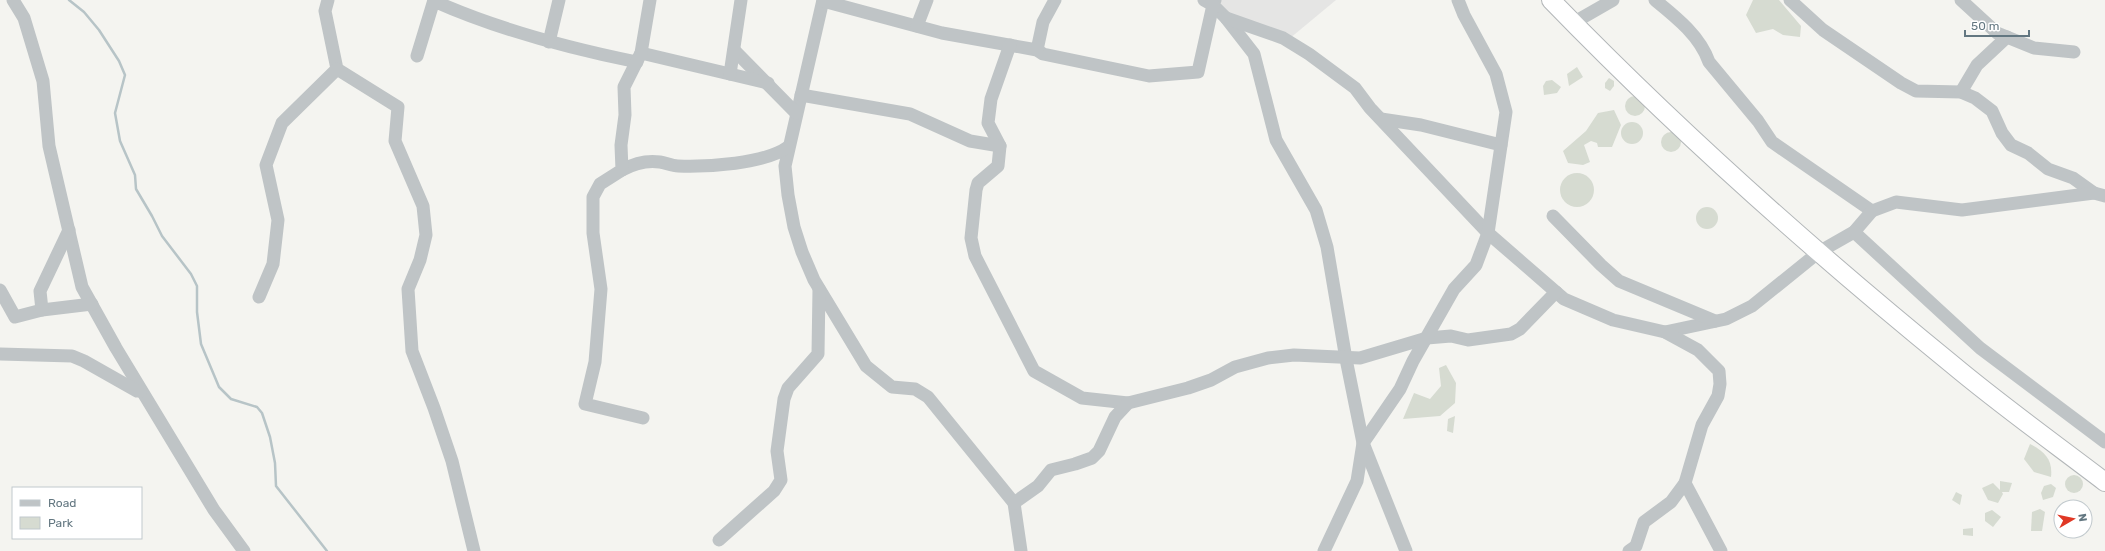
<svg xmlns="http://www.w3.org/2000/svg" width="2105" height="551" viewBox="0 0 2105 551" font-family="Rubik,sans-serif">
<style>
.built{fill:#e5e5e4}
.green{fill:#d6dbd1}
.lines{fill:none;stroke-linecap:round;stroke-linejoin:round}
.stream{stroke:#b7c4c7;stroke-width:2.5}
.highway-casing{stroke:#b2b6b8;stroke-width:20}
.minor{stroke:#bfc4c6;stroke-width:13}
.highway{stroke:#fff;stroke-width:18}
</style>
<rect width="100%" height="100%" fill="#f4f4f0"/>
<path class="built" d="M1208,0h128l-53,44z"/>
<g class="green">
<path d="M1753,0h26l22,26 -1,11 -17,-2 -10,-6 -17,4 -10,-18z"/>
<path d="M1577,67l6,10 -14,9 -2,-12z"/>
<path d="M1609,78l5,3v5l-4,5 -5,-3v-5z"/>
<path d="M1552,80l9,7 -4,6 -13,2 -1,-9 3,-5z"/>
<circle cx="1635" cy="106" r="10"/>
<path d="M1614,110l7,15 -9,22h-14l-1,-4 -6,-2 -7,4 6,17 -7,3 -15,-2 -5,-12 23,-20 12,-18z"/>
<circle cx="1632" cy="133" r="11"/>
<circle cx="1671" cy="142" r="10"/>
<circle cx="1577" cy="190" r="17"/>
<circle cx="1707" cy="218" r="11"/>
<path d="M1446,365l10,18 -1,20 -15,13 -37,3 11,-26 16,6 11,-13 -2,-18z"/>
<path d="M1455,416l-2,17 -6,-2 1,-12z"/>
<path d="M2030,444c15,8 23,16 21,33l-17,-5 -10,-13z"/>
<circle cx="2074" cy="484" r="9"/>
<path d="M2000,481l12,2 -3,9h-7l1,2 -5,9 -10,-3 -6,-12 11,-5 7,7z"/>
<path d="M2051,484l5,4 -3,9 -10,3 -2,-7 3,-7z"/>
<path d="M1956,492l6,3 -2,10 -8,-5z"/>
<path d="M2040,509l5,3 -3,19h-11l1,-19z"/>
<path d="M1992,510l9,7 -8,10 -8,-6v-8z"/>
<path d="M1973,528v8l-10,-1v-6z"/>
</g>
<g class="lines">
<path class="stream" d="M69,0l15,12 15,18 20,31 6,14 -10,38 5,28 15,34 1,14 16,27 10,20 29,38 6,12v26l4,32 18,43 12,12 26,8 5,6 8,24 5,26 1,23 51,65"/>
<defs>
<path id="highway" d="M1551,0c126,130 262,251 402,365 49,41 101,78 152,117"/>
</defs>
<use href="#highway" class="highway-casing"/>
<g class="minor">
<path d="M13,0l11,18 19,63 6,65 33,141 34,61 98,162 30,41"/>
<path d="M328,0l-3,11 12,58 61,38 -3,34 28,65 3,29 -6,25 -12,29 4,62 22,57 18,53 22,90"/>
<path d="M823,0l-38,166 3,29 6,32 8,25 12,28 52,86 26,21 23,2 13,8 86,106 7,48"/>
<path d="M1215,0l-2,5 13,13 28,36 22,86 40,70 11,37 19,112 17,84 43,108"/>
<path d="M1655,0c21,17 45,36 54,62l49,59 14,21 100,69"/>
<path d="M1790,0l33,30 78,53 15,8 45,1 14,6 17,13 10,22 9,12 17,8 20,16 25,9 21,15"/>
<path d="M1961,0l36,33 37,15 40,4"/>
<path d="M434,1c65,29 134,47 203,61"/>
<path d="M823,1l119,32 95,17 6,4 106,22 49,-4 15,-67 -9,-5"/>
<path d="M1226,18l57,20 26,16 46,34 15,20 118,125 76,66 49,21 52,12 61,-13 26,-13 67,-54 35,-20 18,-21 24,-9 66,8 132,-17 11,3"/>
<path d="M1573,23l40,-23"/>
<path d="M917,26l10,-26"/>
<path d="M549,42l10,-42"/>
<path d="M1010,45l-19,54 -3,24 12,23 -2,20 -20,17 -2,7 -5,48 4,18 59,115 48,27 46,5"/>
<path d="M734,50l62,63"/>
<path d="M1037,50l6,-28 12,-22"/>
<path d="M641,53l127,30"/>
<path d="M417,56l17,-56"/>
<path d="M730,74l11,-74"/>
<path d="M1961,92l16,-27 30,-28"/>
<path d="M801,95l109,19 60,27 30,5"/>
<path d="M1381,119l40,6 80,20"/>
<path d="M622,170c11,-6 25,-10 38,-8 6,1 12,4 18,4 30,1 86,-2 110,-19"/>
<path d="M1553,216l48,49 18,16 96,40"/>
<path d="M1854,232l126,116 125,94"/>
<path d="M0,290l15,27 27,-7 50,-6"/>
<path d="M259,297l14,-33 5,-44 -12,-55 16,-42 55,-54"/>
<path d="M42,310l-2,-19 29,-61"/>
<path d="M0,354l72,2 12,5 53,30h4"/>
<path d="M643,418l-58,-14 10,-42 6,-73 -8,-56v-36l7,-13 22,-14 -1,-25 4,-30 -1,-28 17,-34 9,-53"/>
<path d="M1685,483l36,68"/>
<path d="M1014,503l24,-17 13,-16 24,-6 17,-6 7,-7 16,-34 13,-14 60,-15 23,-8 24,-13 33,-9 26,-3 66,3 67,-20 24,-2 17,4 43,-6 9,-5 36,-37"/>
<path d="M719,540l55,-49 7,-11 -4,-29 7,-52 4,-11 30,-34 1,-65"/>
<path d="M1324,551l33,-70 6,-38 37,-54 13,-28 41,-72 22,-24 12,-32 18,-121 -10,-38 -32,-59 -6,-15"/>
<path d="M1629,551l7,-5 8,-24 27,-20 14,-19 17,-58 16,-29 2,-12 -1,-13 -21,-21 -33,-18"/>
</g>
<use href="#highway" class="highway"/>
</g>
<rect x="12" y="487" width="130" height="52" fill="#ffffff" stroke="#c1c9cd"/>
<rect x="20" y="500" width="20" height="6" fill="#bfc4c6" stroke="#c1c9cd"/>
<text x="48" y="507" font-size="12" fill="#637781">Road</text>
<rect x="20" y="517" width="20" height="12" fill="#d6dbd1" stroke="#c1c9cd"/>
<text x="48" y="527" font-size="12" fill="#637781">Park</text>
<g transform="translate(2073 519) rotate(81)"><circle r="19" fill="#ffffff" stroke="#c1c9cd"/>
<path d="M0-3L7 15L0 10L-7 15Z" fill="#e03825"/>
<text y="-6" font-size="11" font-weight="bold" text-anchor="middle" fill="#637781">N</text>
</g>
<path d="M1965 30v6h64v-6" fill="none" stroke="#637781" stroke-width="2"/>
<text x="1971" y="30" font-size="12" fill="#637781" stroke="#ffffff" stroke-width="3" paint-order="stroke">50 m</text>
</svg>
